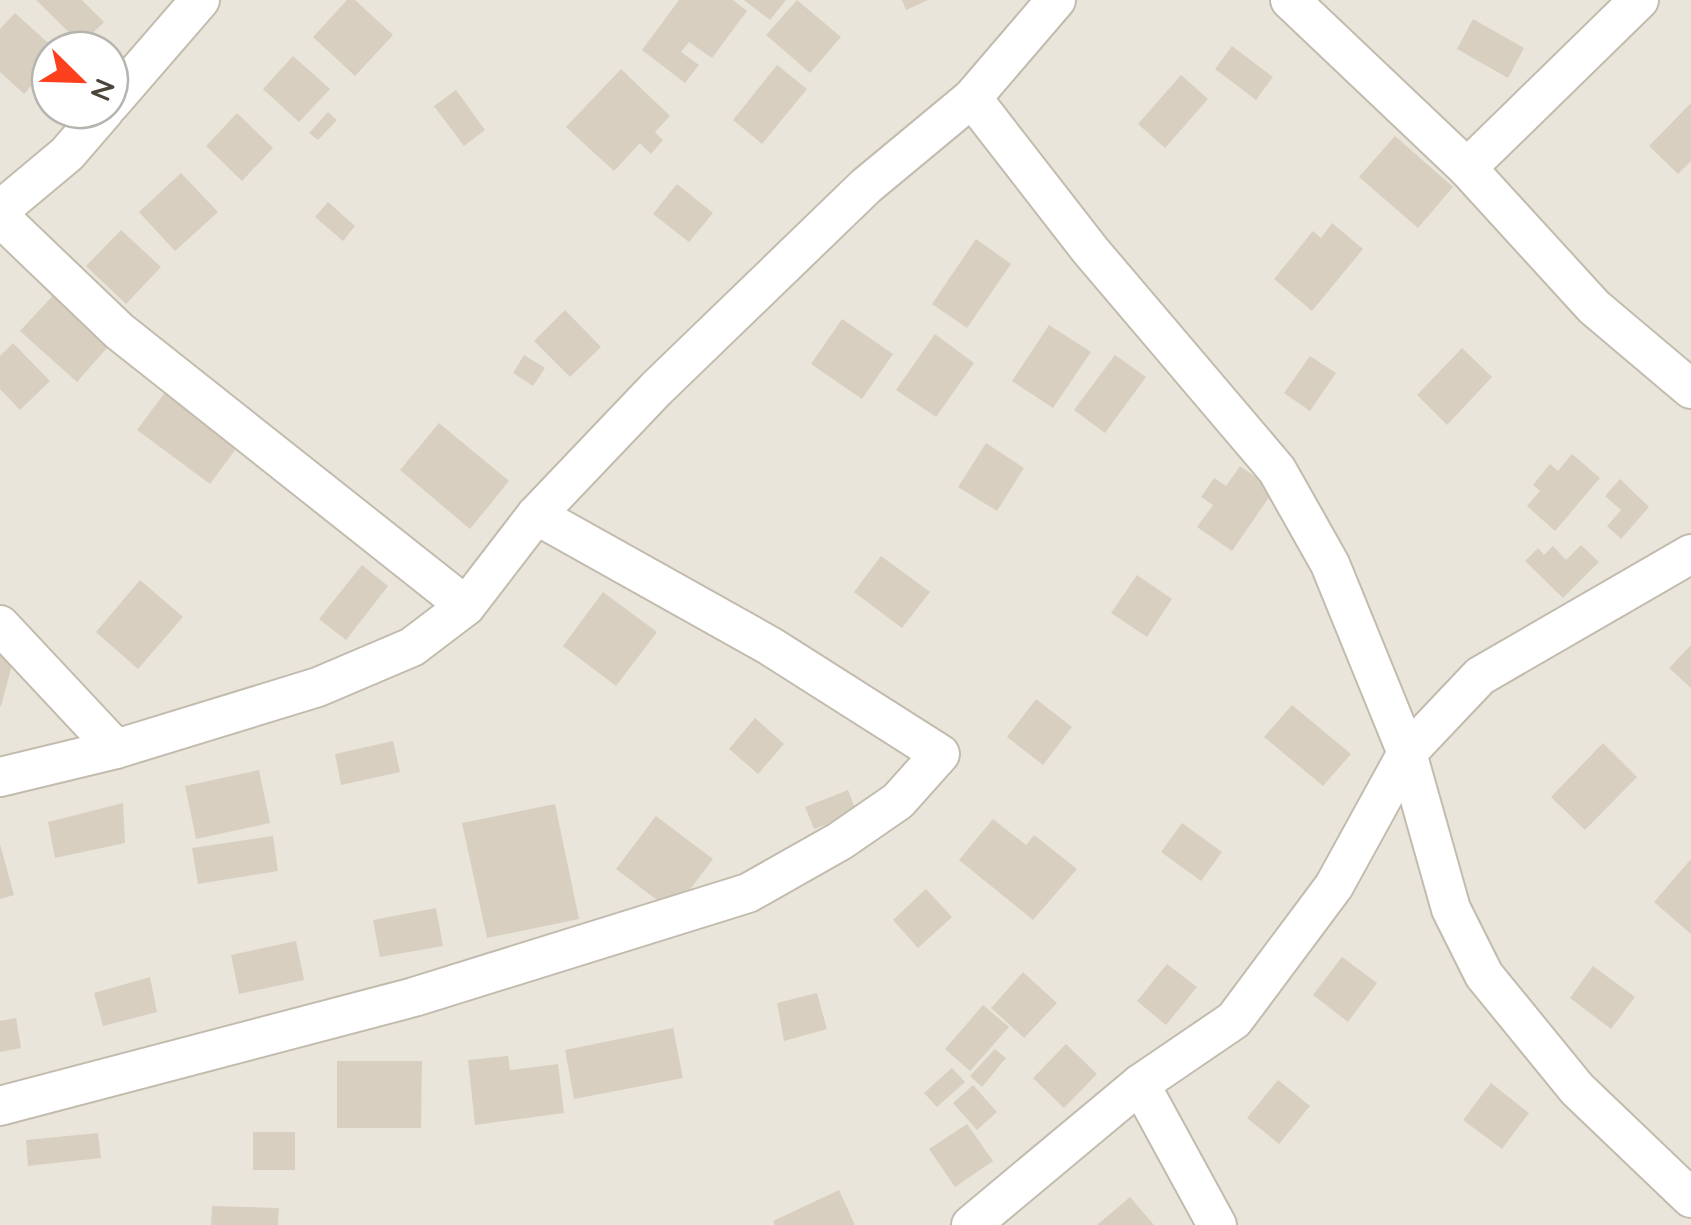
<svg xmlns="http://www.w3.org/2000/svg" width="1691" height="1225" viewBox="0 0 1691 1225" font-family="Quicksand,sans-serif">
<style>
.residential{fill:#eae5da;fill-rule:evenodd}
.building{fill:#d8cfc1}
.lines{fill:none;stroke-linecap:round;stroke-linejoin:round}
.street-casing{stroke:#c2bbae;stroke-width:42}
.street{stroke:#fff;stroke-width:38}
</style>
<rect width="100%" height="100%" fill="#f6f3ec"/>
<path class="residential" d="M0,0h1691v1225h-1691zM50,50h60v60h-60z"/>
<g class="building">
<path d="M36,0h46l22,22 -23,22z"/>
<path d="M347,0h8l38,35 -38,41 -42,-39z"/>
<path d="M679,0h54l14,11 -35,47 -23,-16 -8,10 18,13 -14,18 -43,-33z"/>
<path d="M744,0h42l-16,20z"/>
<path d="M797,0l44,37 -31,36 -44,-38z"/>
<path d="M902,0h26l-22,10z"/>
<path d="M15,13l41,37h-6v14l-26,30 -24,-22v-43z"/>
<path d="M1473,19l51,29 -16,30 -51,-29z"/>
<path d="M1232,46l41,31 -17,23 -41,-31z"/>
<path d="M293,56l37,33 -31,33 -36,-33z"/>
<path d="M777,65l30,24 -45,55 -29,-24z"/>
<path d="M621,69l49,47 -15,16 8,8 -12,14 -11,-11 -26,28 -48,-44z"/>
<path d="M1181,75l27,24 -43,49 -27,-24z"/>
<path d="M456,90l29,40 -21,16 -30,-40z"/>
<path d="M1691,103v58l-13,13 -29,-28z"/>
<path d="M328,112l9,8 -19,20 -9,-7z"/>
<path d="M237,113l36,35 -31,33 -36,-35z"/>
<path d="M1395,136l58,51 -35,41 -59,-51z"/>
<path d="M181,173l37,39 -43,39 -36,-39z"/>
<path d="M677,184l36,29 -24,29 -36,-28z"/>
<path d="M328,202l27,24 -12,15 -28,-24z"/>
<path d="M1332,223l31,26 -51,62 -38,-32 39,-48 8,7z"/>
<path d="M121,230l40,37 -35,37 -40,-38z"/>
<path d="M976,239l35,25 -44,64 -35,-24z"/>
<path d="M58,290l55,51 -36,41 -57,-51z"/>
<path d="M565,310l36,37 -31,30 -36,-36z"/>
<path d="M842,319l51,35 -31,45 -51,-35z"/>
<path d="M1049,325l42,27 -38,56 -41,-27z"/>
<path d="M935,334l39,29 -38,54 -40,-27z"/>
<path d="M13,343l37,38 -30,29 -20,-21v-33z"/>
<path d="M1462,348l30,29 -45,48 -30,-30z"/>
<path d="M524,355l21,13 -12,18 -20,-13z"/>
<path d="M1115,355l31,22 -41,56 -31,-23z"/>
<path d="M1310,356l26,17 -26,38 -26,-18z"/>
<path d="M172,383l72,55 -34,46 -73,-54z"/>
<path d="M439,423l70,58 -39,48 -70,-59z"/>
<path d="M986,443l38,25 -27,43 -39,-24z"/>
<path d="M1572,454l28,24 -45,53 -28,-25 13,-15 -7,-6 17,-21 8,7z"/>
<path d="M1240,466l34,24 -42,61 -35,-24 16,-22 -12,-8 13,-19 12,8z"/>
<path d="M1620,479l29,28 -28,32 -14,-13 14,-16 -16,-14z"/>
<path d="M1581,545l18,17 -36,36 -38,-37 13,-13 6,7 9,-9 13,14z"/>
<path d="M881,556l49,36 -28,36 -48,-36z"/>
<path d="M362,565l26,21 -42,54 -27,-21z"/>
<path d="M1137,575l35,24 -25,38 -36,-24z"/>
<path d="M140,580l43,37 -45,52 -42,-37z"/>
<path d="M603,592l54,40 -41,54 -53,-40z"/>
<path d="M1691,645v43l-22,-20z"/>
<path d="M0,651l15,3 -14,52h-1z"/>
<path d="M1036,699l36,28 -29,38 -36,-28z"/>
<path d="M1292,705l59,49 -28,32 -59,-49z"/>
<path d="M755,718l29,26 -26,30 -29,-25z"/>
<path d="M393,741l7,31 -59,13 -6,-31z"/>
<path d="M1603,743l34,34 -52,53 -34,-33z"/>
<path d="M259,770l11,53 -74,16 -11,-53z"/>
<path d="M848,790l9,23 -43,16 -9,-22z"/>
<path d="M123,803l2,40 -70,15 -7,-36z"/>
<path d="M555,804l24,115 -92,19 -25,-115z"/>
<path d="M656,816l57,43 -40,53 -57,-43z"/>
<path d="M993,819l33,26 8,-10 43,34 -44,51 -74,-60z"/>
<path d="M1182,823l40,29 -21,29 -40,-29z"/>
<path d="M273,836l5,35 -80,13 -6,-36z"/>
<path d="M0,844l14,51 -14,4z"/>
<path d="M1691,859v75l-37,-32z"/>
<path d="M926,889l26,28 -34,31 -25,-28z"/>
<path d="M436,908l7,38 -63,11 -7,-37z"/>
<path d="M296,941l8,39 -65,14 -8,-39z"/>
<path d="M1342,957l35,26 -29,39 -35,-27z"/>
<path d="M1167,964l30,23 -31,38 -29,-24z"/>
<path d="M1593,966l42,31 -24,32 -41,-31z"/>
<path d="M1023,972l34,31 -33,35 -33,-30z"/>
<path d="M150,977l7,35 -54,14 -9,-33z"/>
<path d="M817,993l10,36 -43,12 -7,-38z"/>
<path d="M983,1005l26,22 -39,44 -25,-22z"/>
<path d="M16,1018l5,30 -21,4v-31z"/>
<path d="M673,1028l10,50 -109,21 -9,-49z"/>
<path d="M1066,1044l31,30 -33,34 -31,-30z"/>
<path d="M995,1049l11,9 -24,29 -12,-11z"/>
<path d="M508,1056l2,14 48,-6 6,49 -89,12 -7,-65z"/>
<path d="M337,1061h85l-1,67h-84z"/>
<path d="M952,1068l13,14 -28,25 -13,-14z"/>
<path d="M1278,1080l32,26 -31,38 -32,-26z"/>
<path d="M1491,1083l38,30 -27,36 -39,-29z"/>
<path d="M973,1085l24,27 -20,18 -24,-27z"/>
<path d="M967,1124l26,37 -38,26 -26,-38z"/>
<rect x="253" y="1132" width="42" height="38"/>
<path d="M98,1133l3,25 -73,8 -2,-26z"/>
<path d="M839,1190l16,35h-80l-2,-4z"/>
<path d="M1130,1197l24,28h-57z"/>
<path d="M212,1206l67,2 -1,17h-67z"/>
</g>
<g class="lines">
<defs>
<g id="street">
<path d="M1290,0l177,168 127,139 97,82"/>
<path d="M972,98l118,152 187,220 53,94 77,189 44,156 33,66 93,114 114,109"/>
<path d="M110,104l90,-104"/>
<path d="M1467,168l172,-168"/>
<path d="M0,210l67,-56 38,-44"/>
<path d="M0,217l119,114 347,275"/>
<path d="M0,625l116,124"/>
<path d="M0,777l116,-28 202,-62 94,-40 54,-41 70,-91 120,-126 210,-203 106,-88 84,-98"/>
<path d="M1140,1084l77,141"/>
<path d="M0,1106l414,-109 334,-104 92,-52 58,-40 42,-47 -170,-108 -234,-131"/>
<path d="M971,1225l169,-141 94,-64 100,-134 73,-133 73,-77 211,-122"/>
</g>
</defs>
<use href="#street" class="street-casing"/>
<use href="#street" class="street"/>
</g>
<g transform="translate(80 80) rotate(113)"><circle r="48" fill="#ffffff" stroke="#b7b4b0" stroke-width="2.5"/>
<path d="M0-8L18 38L0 25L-18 38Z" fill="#fc3f1d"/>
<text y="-15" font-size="28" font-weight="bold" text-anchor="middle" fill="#4b4439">N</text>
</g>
</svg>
